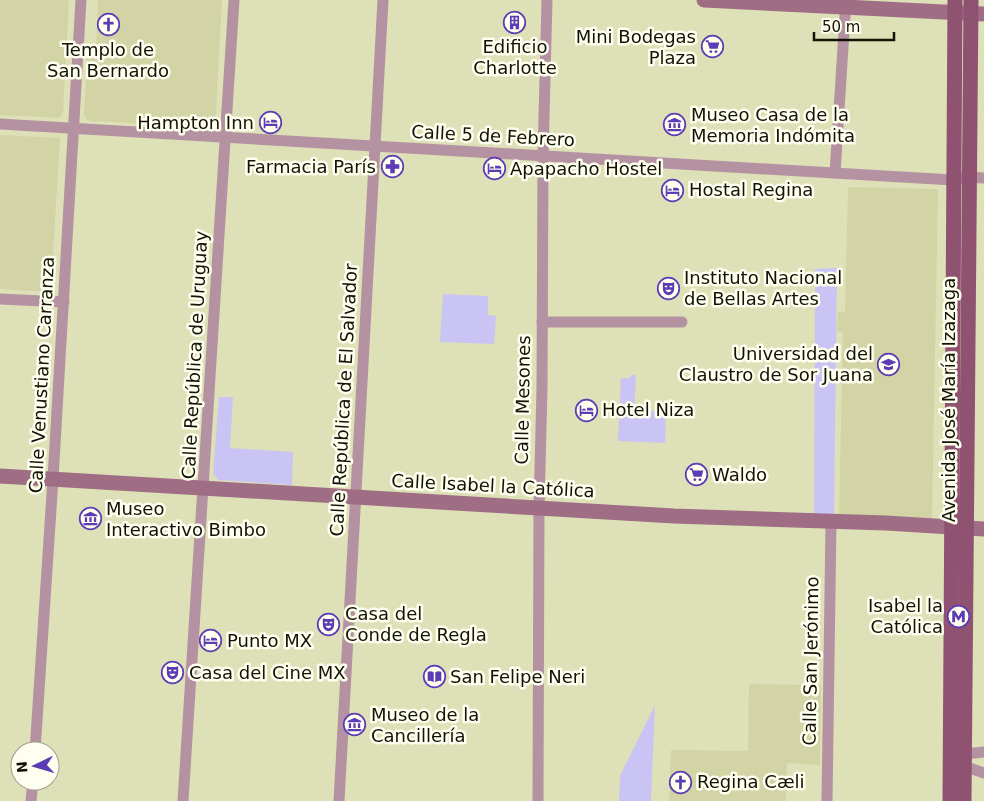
<svg xmlns="http://www.w3.org/2000/svg" width="984" height="801" viewBox="0 0 984 801" font-family="'DejaVu Sans',sans-serif">
<style>
.built{fill:#d2d4a5}
.green{fill:#cac4f5}
.lines{fill:none;stroke-linecap:round;stroke-linejoin:round}
.street{stroke:#b592a2;stroke-width:11}
.secondary{stroke:#9f6e85;stroke-width:15}
.primary{stroke:#8f5371;stroke-width:15}
.labels{text-anchor:middle;stroke-width:5;stroke-linejoin:round;paint-order:stroke}
.poi-label{font-size:18px;fill:#121305;stroke:#feffef;text-anchor:start}
.street-label{font-size:18px;fill:#121305;stroke:#feffef}
</style>
<rect width="100%" height="100%" fill="#dee0b8"/>
<g class="built">
<path d="M0,0h69l-6,113 -4,5 -59,-3z"/>
<path d="M98,0h124l-7,128 -118,-7 -4,1 -7,-3 -2,-5 4,-64h8z"/>
<path d="M0,135l60,3 -9,152 -3,2 -48,-3z"/>
<path d="M848,187l90,2 -6,332 -93,-3 4,-186 -6,-1 1,-19h7z"/>
<path d="M749,684l72,1 -1,80 -33,-2 -1,38h-117l2,-51 77,1z"/>
</g>
<g class="green">
<path d="M837,268l-3,246h-20l1,-245z"/>
<path d="M443,294l45,2v19l8,1 -2,28 -54,-2z"/>
<path d="M631,375h5l-2,40 16,1 1,-5 15,1 -1,31 -47,-2 3,-63h9z"/>
<path d="M219,397h14l-3,51 63,4 -1,33 -74,-5 -5,-7z"/>
<path d="M655,705l-4,96h-32l1,-25z"/>
</g>
<g class="lines">
<g class="street">
<path d="M0,124l953,56 16,-3 15,1"/>
<path d="M835,173l11,-173"/>
<path d="M0,299l64,3"/>
<path d="M542,322h140"/>
<path d="M35,751l18,-272 28,-479"/>
<path d="M965,754l19,-2"/>
<path d="M964,766l20,7"/>
<path d="M31,801l2,-20"/>
<path d="M183,801l51,-801"/>
<path d="M339,801l44,-801"/>
<path d="M538,801l1,-293 3,-120 1,-232 4,-156"/>
<path d="M827,801l4,-279"/>
</g>
<g class="secondary">
<path d="M704,0l280,14"/>
<path d="M0,476l674,40 212,7 98,6"/>
</g>
<g class="primary">
<path d="M950,801l5,-801"/>
<path d="M964,801l7,-801"/>
</g>
</g>
<defs>
<symbol id="building-ring" viewBox="-11 -11 22 22"><circle r="9.5" fill="#feffef" stroke="#5c3cb4" stroke-width="1.5"/><path d="M-4-6H4V6H1V3H-1V6H-4ZM-2.5-4.3h1.7v1.8h-1.7ZM.8-4.3h1.7v1.8H.8ZM-2.5-1h1.7V.8h-1.7ZM.8-1h1.7V.8H.8Z" fill="#5c3cb4"/></symbol>
<symbol id="church-ring" viewBox="-11 -11 22 22"><circle r="9.5" fill="#feffef" stroke="#5c3cb4" stroke-width="1.5"/><path d="M-1.2-6h2.4v3.5h3.3v2.4h-3.3V6h-2.4V-.1h-3.3v-2.4h3.3Z" fill="#5c3cb4"/></symbol>
<symbol id="supermarket-ring" viewBox="-11 -11 22 22"><circle r="9.5" fill="#feffef" stroke="#5c3cb4" stroke-width="1.5"/><path d="M-6-5.5h2.5l.6 2H6L4.5 2H-2.5L-4.4-4H-6ZM-1.5 3.2a1.3 1.3 0 1 0 .1 0ZM3 3.2a1.3 1.3 0 1 0 .1 0Z" fill="#5c3cb4"/></symbol>
<symbol id="hotel-ring" viewBox="-11 -11 22 22"><circle r="9.5" fill="#feffef" stroke="#5c3cb4" stroke-width="1.5"/><path d="M-6-4.5h1.5V1H6V5H4.5V3h-9V5H-6ZM-4 0a1.8 1.8 0 1 1 3.6 0ZM.5 0V-2.5h3Q6-2.5 6 0Z" fill="#5c3cb4"/></symbol>
<symbol id="museum-ring" viewBox="-11 -11 22 22"><circle r="9.5" fill="#feffef" stroke="#5c3cb4" stroke-width="1.5"/><path d="M0-6L6-3V-2H-6V-3ZM-5-1h2V3h-2ZM-1-1h2V3h-2ZM3-1h2V3H3ZM-6 4H6V6H-6Z" fill="#5c3cb4"/></symbol>
<symbol id="pharmacy-ring" viewBox="-11 -11 22 22"><circle r="9.5" fill="#feffef" stroke="#5c3cb4" stroke-width="1.5"/><path d="M-2-6h4v4h4v4h-4v4h-4v-4h-4v-4h4Z" fill="#5c3cb4"/></symbol>
<symbol id="theatre-ring" viewBox="-11 -11 22 22"><circle r="9.5" fill="#feffef" stroke="#5c3cb4" stroke-width="1.5"/><path d="M-5-5.5Q0-4 5-5.5V0Q5 5 0 6Q-5 5-5 0ZM-3.3-2.5H-1v1.5H-3.3ZM1-2.5H3.3v1.5H1ZM-2.8 1Q0 5.5 2.8 1Z" fill="#5c3cb4"/></symbol>
<symbol id="university-ring" viewBox="-11 -11 22 22"><circle r="9.5" fill="#feffef" stroke="#5c3cb4" stroke-width="1.5"/><path d="M0-5L7-2L0 1L-7-2ZM-4 1L0 2.5L4 1V4Q0 6-4 4Z" fill="#5c3cb4"/></symbol>
<symbol id="metro-ring" viewBox="-11 -11 22 22"><circle r="9.5" fill="#feffef" stroke="#5c3cb4" stroke-width="1.5"/><path d="M-5.5 5V-5H-3L0 0L3-5H5.5V5H3V-.5L0 4L-3-.5V5Z" fill="#5c3cb4"/></symbol>
<symbol id="library-ring" viewBox="-11 -11 22 22"><circle r="9.5" fill="#feffef" stroke="#5c3cb4" stroke-width="1.5"/><path d="M-6-4Q-3-5.5-.7-3.5V5Q-3 3-6 4ZM6-4Q3-5.5 .7-3.5V5Q3 3 6 4Z" fill="#5c3cb4"/></symbol>
</defs>
<g fill-rule="evenodd">
<use href="#building-ring" x="502" y="10" width="25" height="25"/>
<use href="#church-ring" x="96" y="12" width="25" height="25"/>
<use href="#supermarket-ring" x="700" y="34" width="25" height="25"/>
<use href="#hotel-ring" x="258" y="110" width="25" height="25"/>
<use href="#museum-ring" x="662" y="112" width="25" height="25"/>
<use href="#pharmacy-ring" x="380" y="154" width="25" height="25"/>
<use href="#hotel-ring" x="482" y="156" width="25" height="25"/>
<use href="#hotel-ring" x="660" y="178" width="25" height="25"/>
<use href="#theatre-ring" x="656" y="276" width="25" height="25"/>
<use href="#university-ring" x="876" y="352" width="25" height="25"/>
<use href="#hotel-ring" x="574" y="398" width="25" height="25"/>
<use href="#supermarket-ring" x="684" y="462" width="25" height="25"/>
<use href="#museum-ring" x="78" y="506" width="25" height="25"/>
<use href="#metro-ring" x="946" y="604" width="25" height="25"/>
<use href="#theatre-ring" x="316" y="612" width="25" height="25"/>
<use href="#hotel-ring" x="198" y="628" width="25" height="25"/>
<use href="#theatre-ring" x="160" y="660" width="25" height="25"/>
<use href="#library-ring" x="422" y="664" width="25" height="25"/>
<use href="#museum-ring" x="342" y="712" width="25" height="25"/>
<use href="#church-ring" x="668" y="770" width="25" height="25"/>
</g>
<g class="labels">
<g class="poi-label">
<text x="696" y="43" text-anchor="end">Mini Bodegas<tspan x="696" dy="21">Plaza</tspan></text>
<text x="515" y="53" text-anchor="middle">Edificio<tspan x="515" dy="21">Charlotte</tspan></text>
<text x="108" y="56" text-anchor="middle">Templo de<tspan x="108" dy="21">San Bernardo</tspan></text>
<text x="691" y="121">Museo Casa de la<tspan x="691" dy="21">Memoria Indómita</tspan></text>
<text x="254" y="129" text-anchor="end">Hampton Inn</text>
<text x="376" y="173" text-anchor="end">Farmacia París</text>
<text x="510" y="175">Apapacho Hostel</text>
<text x="689" y="196">Hostal Regina</text>
<text x="684" y="284">Instituto Nacional<tspan x="684" dy="21">de Bellas Artes</tspan></text>
<text x="873" y="360" text-anchor="end">Universidad del<tspan x="873" dy="21">Claustro de Sor Juana</tspan></text>
<text x="602" y="416">Hotel Niza</text>
<text x="712" y="481">Waldo</text>
<text x="106" y="515">Museo<tspan x="106" dy="21">Interactivo Bimbo</tspan></text>
<text x="943" y="612" text-anchor="end">Isabel la<tspan x="943" dy="21">Católica</tspan></text>
<text x="345" y="620">Casa del<tspan x="345" dy="21">Conde de Regla</tspan></text>
<text x="227" y="647">Punto MX</text>
<text x="189" y="679">Casa del Cine MX</text>
<text x="450" y="683">San Felipe Neri</text>
<text x="371" y="721">Museo de la<tspan x="371" dy="21">Cancillería</tspan></text>
<text x="697" y="788">Regina Cæli</text>
</g>
<g class="street-label">
<text transform="translate(493 136) rotate(3)" y="6">Calle 5 de Febrero</text>
<text transform="translate(195 355) rotate(-87)" y="6">Calle República de Uruguay</text>
<text transform="translate(42 375) rotate(-87)" y="6">Calle Venustiano Carranza</text>
<text transform="translate(344 400) rotate(-87)" y="6">Calle República de El Salvador</text>
<text transform="translate(523 400) rotate(-89)" y="6">Calle Mesones</text>
<text transform="translate(949 400) rotate(-90)" y="6">Avenida José María Izazaga</text>
<text transform="translate(493 486) rotate(3)" y="6">Calle Isabel la Católica</text>
<text transform="translate(811 661) rotate(-89)" y="6">Calle San Jerónimo</text>
</g>
</g>
<g transform="translate(35 766) rotate(265)"><circle r="24" fill="#feffef" stroke="#a0a191"/>
<path d="M0-4L9 19L0 12L-9 19Z" fill="#5c3cb4"/>
<text y="-8" font-size="14" font-weight="bold" text-anchor="middle" fill="#121305">N</text>
</g>
<path d="M814 32v8h80v-8" fill="none" stroke="#121305" stroke-width="2.5"/>
<text x="822" y="32" font-size="15" fill="#121305" stroke="#feffef" stroke-width="4" paint-order="stroke">50 m</text>
</svg>
